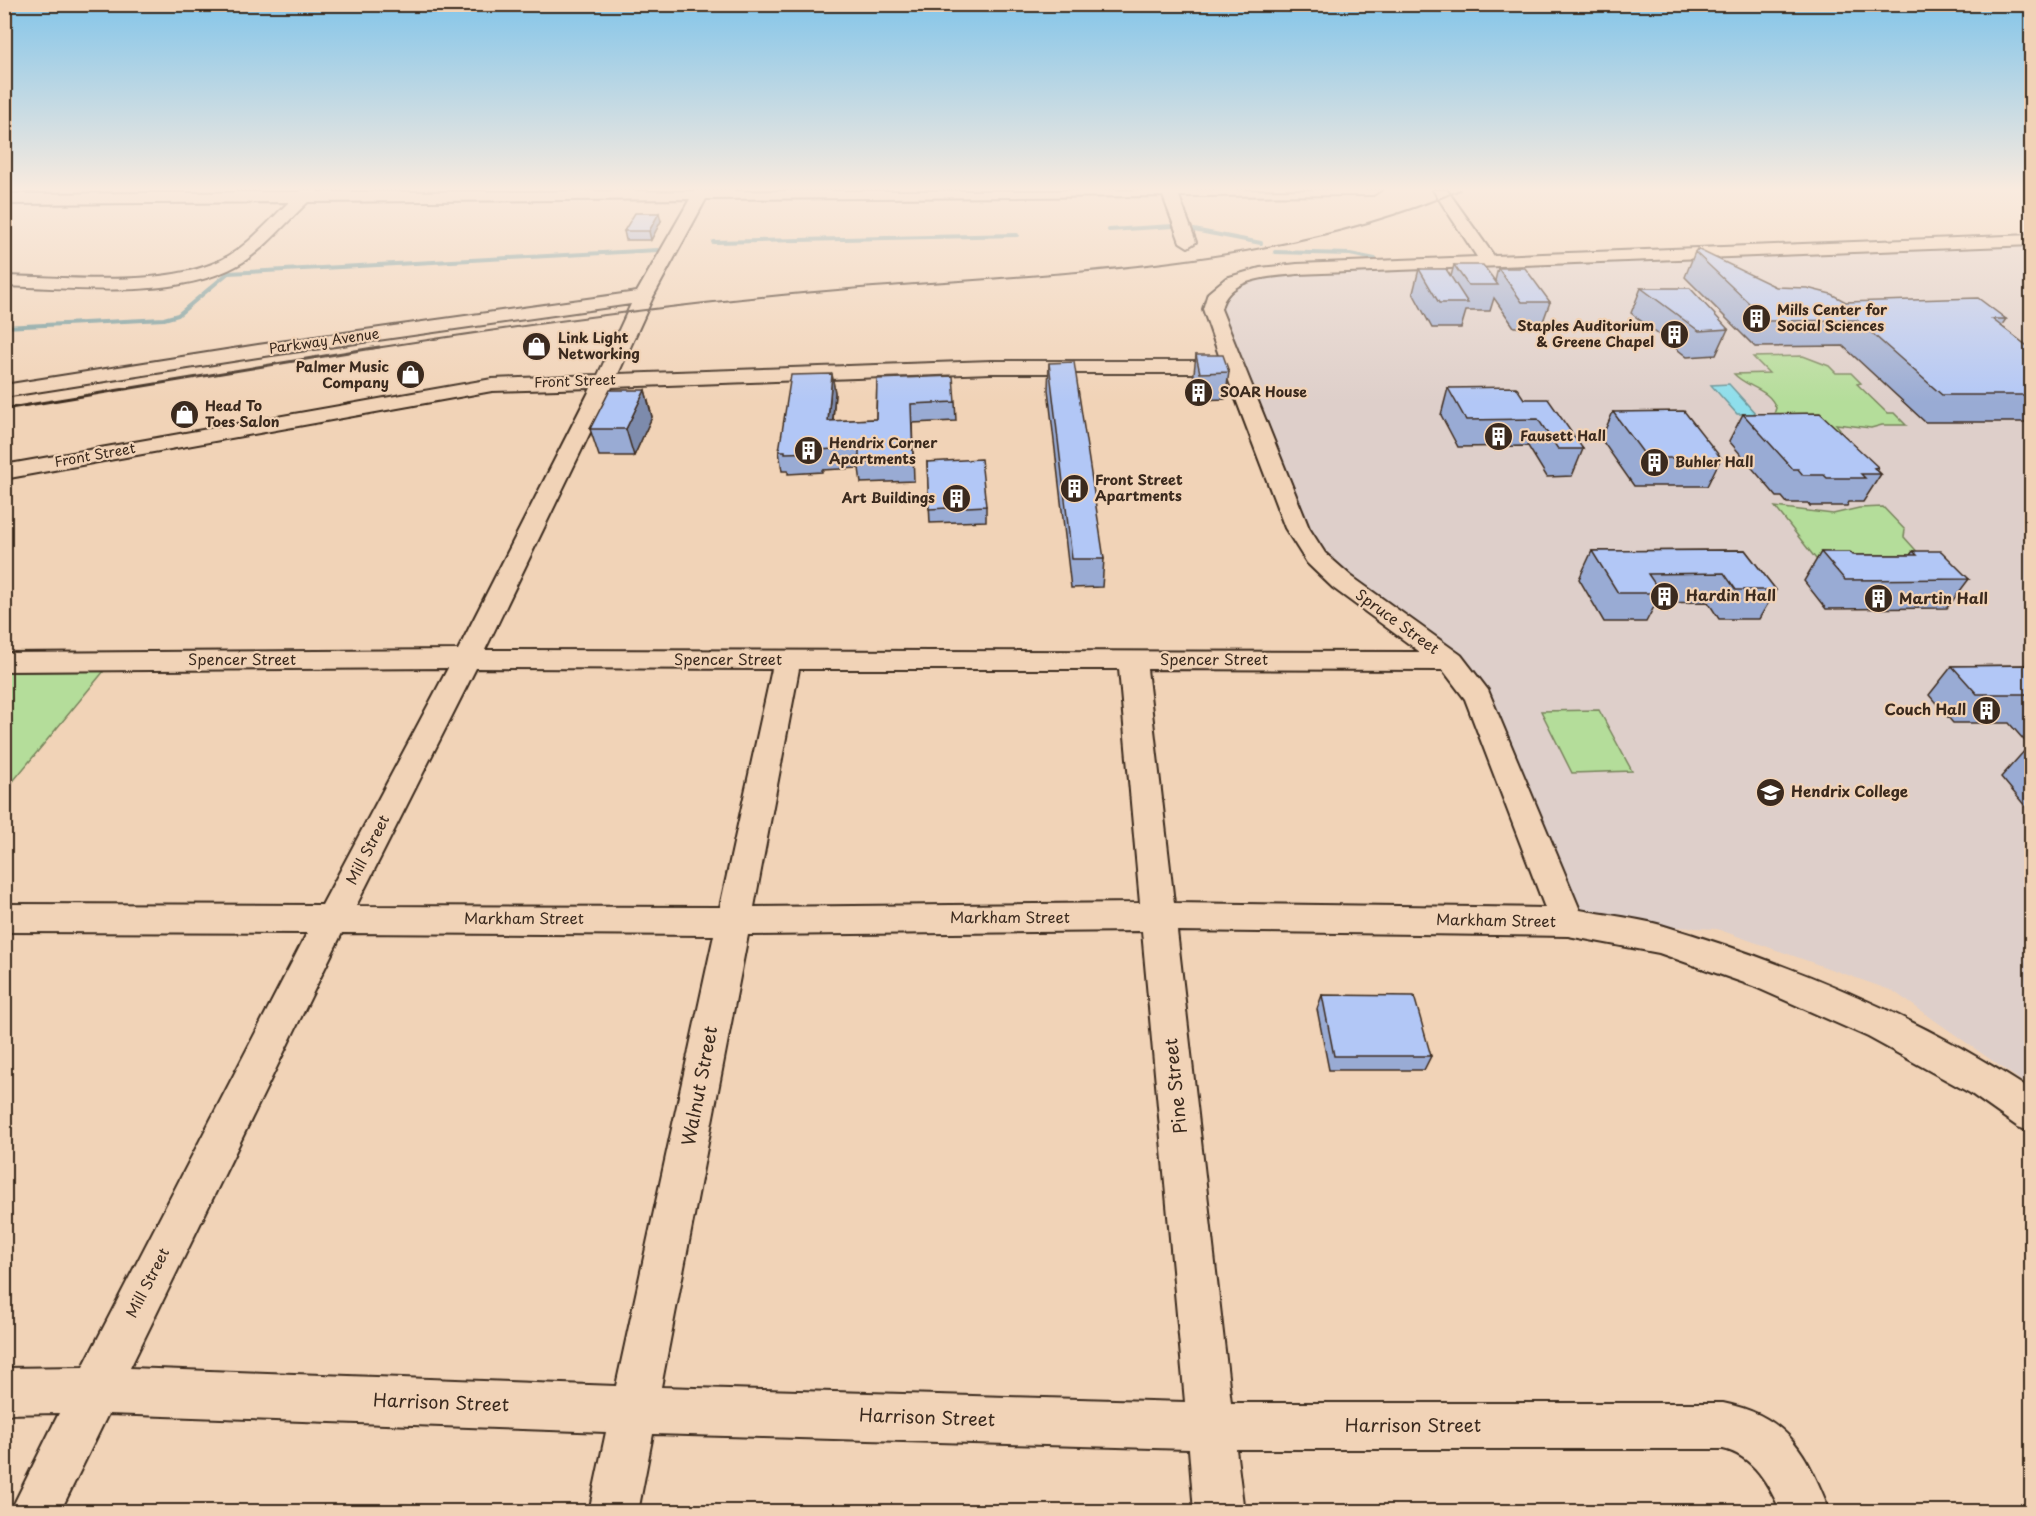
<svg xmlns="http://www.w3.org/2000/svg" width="2036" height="1516" viewBox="0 0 2036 1516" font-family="'Playpen Sans',sans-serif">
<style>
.built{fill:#decfca}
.green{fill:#b4dd9a;stroke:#78845c;stroke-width:1.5}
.water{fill:#8edeeb;stroke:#6d9699;stroke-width:1.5}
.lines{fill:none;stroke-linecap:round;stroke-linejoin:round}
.stream{stroke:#6d9699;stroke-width:4}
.minor-casing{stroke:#3b2a1e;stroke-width:4}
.minor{fill:#f1d3b7;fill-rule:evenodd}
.rail-far1{stroke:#3b2a1e;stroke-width:2}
.rail{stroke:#3b2a1e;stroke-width:3}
.wall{fill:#99abd4;stroke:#3b2a1e;stroke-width:1.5}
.shaded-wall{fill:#7d8bac;stroke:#3b2a1e;stroke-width:1.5}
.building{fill:#b2c7f6;stroke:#3b2a1e;stroke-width:1.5}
.labels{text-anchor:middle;stroke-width:4.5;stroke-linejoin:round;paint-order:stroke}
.far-poi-label{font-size:14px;font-weight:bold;fill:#3b2a1e;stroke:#f1d3b7;text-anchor:start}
.far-street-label{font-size:14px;fill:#3b2a1e;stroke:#f1d3b7}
.poi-label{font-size:15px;font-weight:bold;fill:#3b2a1e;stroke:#f1d3b7;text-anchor:start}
.street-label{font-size:15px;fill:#3b2a1e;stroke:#f1d3b7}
.near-street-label{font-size:18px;fill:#3b2a1e;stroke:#f1d3b7}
</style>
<rect width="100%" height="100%" fill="#f1d3b7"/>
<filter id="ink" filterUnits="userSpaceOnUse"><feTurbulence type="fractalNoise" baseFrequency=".0167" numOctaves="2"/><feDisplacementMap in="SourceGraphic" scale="12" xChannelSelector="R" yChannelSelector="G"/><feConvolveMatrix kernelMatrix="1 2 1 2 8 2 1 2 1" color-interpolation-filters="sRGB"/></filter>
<g filter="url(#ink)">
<path class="built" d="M2031,244v844l-138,-97 -176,-62 -149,-7 -117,-261 -154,-133 -85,-219 16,-25 69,-15z"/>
<g class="green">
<path d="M1803,356l26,10 7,7h15l10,10 -4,1 30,29h7l12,12h-24l-11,3 -35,-4 4,5h-26l-40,-15 2,-6c-7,-20 -29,-20 -42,-34l35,-1 -16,-16z"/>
<path d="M1775,507l58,7 26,-6 24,-1 22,23 -1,7 18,20 -106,2z"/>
<path d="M104,671l-99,120v-119z"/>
<path d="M1599,710l33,61 -60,2 -31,-62z"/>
</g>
<path class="water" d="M1729,384l27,30h-19l-26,-29z"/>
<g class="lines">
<g class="stream">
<path d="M1109,230l64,-4"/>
<path d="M1194,230l67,13"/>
<path d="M713,242l304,-7"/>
<path d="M1275,252l75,2 25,5"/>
<path d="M4,327l160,-8 14,-4 50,-42 430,-23"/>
</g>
<defs>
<path id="minor" d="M302,190h15v2l1064,-2 -8,5 -194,1 17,46 -8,5 -8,-5 -17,-46 -457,3 -53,98 -35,77 373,-13h230l-18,-52 5,-16 18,-15 34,-10 37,-4 180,-7 -44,-67h14l47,66 538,-21v10l-735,29c-27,3 -69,3 -76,35l88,219 16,25 26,23 110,79 27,35 92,220c27,5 55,8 81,15 128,38 259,92 371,166v41l-14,-5 -48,-34 -102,-56 -115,-51 -94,-33 -91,-17 -391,-5 54,472h492c66,13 84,51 107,109h-49c-12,-27 -27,-56 -58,-63h-487l8,63h-50l-5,-63 -536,-15 -15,78h-49l17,-80 -498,-18 -48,98h-50l49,-99 -55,1v-46l79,-1 224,-434 -303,-1v-28l318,1 126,-237 -444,3v-18l454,-3 133,-262 -99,3 -488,88v-14l488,-86 106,-4 33,-71 -373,53 -254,40v-12l254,-40 379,-53 53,-93 -382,3c-23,21 -44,49 -72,64 -63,34 -162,22 -232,20v-10c63,1 163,12 219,-17 25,-13 46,-38 66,-57l-285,2v-10l295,-2zM991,373h235l59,155 22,35 26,25 87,64 -935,-2 127,-263zM476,668l296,1 -52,238 -364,-1zM799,669h320l21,234 -386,4zM1147,669l296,1 22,29 80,209 -371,-5zM1142,931l43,471 -524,-15 87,-452zM342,933l372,2 -98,451 -486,-18z"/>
</defs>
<use href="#minor" class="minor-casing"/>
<use href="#minor" class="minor"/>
<path class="rail-far1" d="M369,349c159,-25 319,-47 480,-60 198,-16 427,-19 611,-99"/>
<path class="rail" d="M4,409l375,-62"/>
</g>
<g class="wall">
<path d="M661,221l-10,19h-25l-2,-9z"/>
<path d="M1695,252l81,35 70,15 160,17 -5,7 30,23v73h-106l-82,-76 -88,1 -70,-70z"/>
<path d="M1454,265l41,16 3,-13 52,34 -9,25h-27l-20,-29 -4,13h-24l-5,17h-29l-19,-35 6,-24 32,7z"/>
<path d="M1641,288l87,41 -12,26 -29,2 -56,-44z"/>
<path d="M1196,355l33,17 -4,27 -28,1 -4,-18z"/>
<path d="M1049,363l55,196 -2,28 -31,1 -23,-199z"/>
<path d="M832,374l3,19 -2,28 43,-2 1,-40 78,23 1,19 -44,2 2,58 -53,2 -2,-15 -37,2v2l-34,2v-3h-6l-3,-20z"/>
<path d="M1448,388l76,11 59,50 -11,27 -25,1 -19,-31 -70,1 -17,-32z"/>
<path d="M645,390l7,27 -18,39h-35l-9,-27z"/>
<path d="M1613,412l108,46 -14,28h-73l-33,-47z"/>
<path d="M1743,414l135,53 -1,3 4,4 -18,28h-14l-2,4h-37l-2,-3h-21l-5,-6h-5l-48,-56z"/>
<path d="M927,462l59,44v15l-56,2z"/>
<path d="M1745,550l31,40 -17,29h-40l-11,-17 -52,1 -10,19h-42l-25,-43 13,-28z"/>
<path d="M1913,551l56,28 -22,29 -121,1 -22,-28 17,-29 32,3h57z"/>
<path d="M2031,665v142h-5l-25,-30 26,-29h4l-22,-25h-56l-24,-28 23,-29z"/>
<path d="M1322,995l109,61 -7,14h-95l-12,-61z"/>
</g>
<g class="shaded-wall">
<path d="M659,213l2,8 -10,19 -2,-9z"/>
<path d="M832,374l3,19 -4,48 -3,-20z"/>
<path d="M645,390l7,27 -18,39 -8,-27z"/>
</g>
<g class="building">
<path d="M635,213h24l-10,18h-25z"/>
<path d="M1697,249l79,38 31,1 24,6 15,8 132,-4 28,21h-14l39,30v46h-89l-85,-75 -89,1 -73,-69z"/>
<path d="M1454,265h29l15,20h-30z"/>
<path d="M1498,268h27l25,34h-28z"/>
<path d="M1419,269h27l22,34h-29z"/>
<path d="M1641,288h49l38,41 -29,2z"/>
<path d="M1196,355h27l6,17 -29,1z"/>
<path d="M1074,362l30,197h-32l-23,-196z"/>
<path d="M832,374l-4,47 48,-2 1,-40 76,-3 2,26 -44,2 2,56 -54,3v-16l-39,3 -1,2 -34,1v-2h-6l12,-76z"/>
<path d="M1516,387l8,12h24l35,50h-25l-20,-30 -72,1 -18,-32z"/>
<path d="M610,390h35l-19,39h-36z"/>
<path d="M1684,411l37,47h-74l-34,-46z"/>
<path d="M1820,413l58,54 -4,1 7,6h-20l4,4h-38l-3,-3h-21l-5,-6h-5l-50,-55z"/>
<path d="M981,459l5,47 -57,3 -2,-47z"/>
<path d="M1745,550l31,40h-40l-12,-17 -76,1 13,19h-43l-26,-42z"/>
<path d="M1913,551h28l28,28 -124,1 -24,-28h29l3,3h64z"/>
<path d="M2031,665v29h-54l-25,-28z"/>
<path d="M1322,995l92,1 17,60h-97z"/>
</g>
</g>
<linearGradient id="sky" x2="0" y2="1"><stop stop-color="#84c5e9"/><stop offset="0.47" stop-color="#f9ebdf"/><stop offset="1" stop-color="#f9ebdf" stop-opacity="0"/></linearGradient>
<rect width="2036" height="402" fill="url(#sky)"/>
<defs>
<symbol id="building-disc" viewBox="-11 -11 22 22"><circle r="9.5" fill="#3b2a1e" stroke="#f1d3b7"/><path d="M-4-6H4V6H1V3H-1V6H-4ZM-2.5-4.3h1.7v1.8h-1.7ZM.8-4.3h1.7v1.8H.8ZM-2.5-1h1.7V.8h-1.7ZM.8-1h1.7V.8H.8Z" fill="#fff"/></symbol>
<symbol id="shop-disc" viewBox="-11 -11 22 22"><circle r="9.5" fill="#3b2a1e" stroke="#f1d3b7"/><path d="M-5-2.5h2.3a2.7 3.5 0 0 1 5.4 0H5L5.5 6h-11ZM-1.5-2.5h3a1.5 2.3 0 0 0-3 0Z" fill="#fff"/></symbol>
<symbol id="university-disc" viewBox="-11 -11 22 22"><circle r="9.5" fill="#3b2a1e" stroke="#f1d3b7"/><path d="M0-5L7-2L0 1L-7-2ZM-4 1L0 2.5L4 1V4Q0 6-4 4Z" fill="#fff"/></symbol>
</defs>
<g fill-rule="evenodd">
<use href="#building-disc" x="1740" y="302" width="33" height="33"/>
<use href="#building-disc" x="1658" y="318" width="33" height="33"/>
<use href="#shop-disc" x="520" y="330" width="33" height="33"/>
<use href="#shop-disc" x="394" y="358" width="33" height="33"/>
<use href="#building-disc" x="1182" y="376" width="33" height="33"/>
<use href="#shop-disc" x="168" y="398" width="33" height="33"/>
<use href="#building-disc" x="1482" y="420" width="33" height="33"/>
<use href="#building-disc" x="792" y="434" width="33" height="33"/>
<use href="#building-disc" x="1638" y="446" width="33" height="33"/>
<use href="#building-disc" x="1058" y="472" width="33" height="33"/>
<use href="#building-disc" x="940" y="482" width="33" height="33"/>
<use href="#building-disc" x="1648" y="580" width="33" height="33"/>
<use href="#building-disc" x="1862" y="582" width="33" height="33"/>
<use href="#building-disc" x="1970" y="694" width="33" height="33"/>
<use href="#university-disc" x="1754" y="776" width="33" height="33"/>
</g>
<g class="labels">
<g class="far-poi-label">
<text x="1777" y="315">Mills Center for<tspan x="1777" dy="16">Social Sciences</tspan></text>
<text x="1654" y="331" text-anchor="end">Staples Auditorium<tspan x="1654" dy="16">&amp; Greene Chapel</tspan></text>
<text x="558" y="343">Link Light<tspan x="558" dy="16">Networking</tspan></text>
<text x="389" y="372" text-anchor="end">Palmer Music<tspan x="389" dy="16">Company</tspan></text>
<text x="1220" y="397">SOAR House</text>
<text x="205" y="411">Head To<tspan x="205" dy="16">Toes Salon</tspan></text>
<text x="1520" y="441">Fausett Hall</text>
<text x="829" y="448">Hendrix Corner<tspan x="829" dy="16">Apartments</tspan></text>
<text x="1675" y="467">Buhler Hall</text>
<text x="1095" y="485">Front Street<tspan x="1095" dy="16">Apartments</tspan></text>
<text x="935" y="503" text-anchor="end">Art Buildings</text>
</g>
<g class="far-street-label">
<text transform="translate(324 341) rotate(-8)" y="5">Parkway Avenue</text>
<text transform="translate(575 381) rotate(-2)" y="5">Front Street</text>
<text transform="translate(95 455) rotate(-10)" y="5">Front Street</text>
</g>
<g class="poi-label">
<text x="1686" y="601">Hardin Hall</text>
<text x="1899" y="604">Martin Hall</text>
<text x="1966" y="715" text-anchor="end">Couch Hall</text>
<text x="1791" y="797">Hendrix College</text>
</g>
<g class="street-label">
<text transform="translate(1397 622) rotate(36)" y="5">Spruce Street</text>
<text x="242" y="665">Spencer Street</text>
<text x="728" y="665">Spencer Street</text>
<text x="1214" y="665">Spencer Street</text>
<text transform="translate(368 850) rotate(-63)" y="5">Mill Street</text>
<text x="1010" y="923">Markham Street</text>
<text x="524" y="924">Markham Street</text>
<text transform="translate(1496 921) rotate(1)" y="5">Markham Street</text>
<text transform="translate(148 1283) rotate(-63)" y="5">Mill Street</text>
</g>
<g class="near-street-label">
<text transform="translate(700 1086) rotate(-79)" y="6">Walnut Street</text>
<text transform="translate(1176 1086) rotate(-96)" y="6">Pine Street</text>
<text transform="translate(441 1403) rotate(2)" y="6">Harrison Street</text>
<text transform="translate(927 1418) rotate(2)" y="6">Harrison Street</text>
<text x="1413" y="1432">Harrison Street</text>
</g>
</g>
<rect width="2036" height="1516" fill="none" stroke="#f1d3b7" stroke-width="24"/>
<rect x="12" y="12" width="2012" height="1492" fill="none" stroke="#3b2a1e" stroke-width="2" filter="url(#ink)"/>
</svg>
